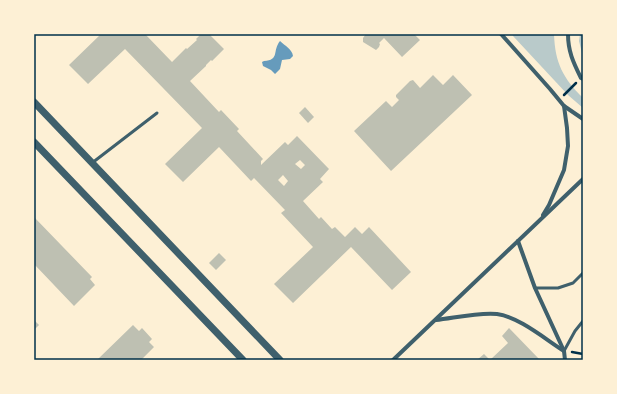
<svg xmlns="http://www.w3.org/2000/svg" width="617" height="394" viewBox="0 0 617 394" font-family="Poppins,sans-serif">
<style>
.green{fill:#b9caca}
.water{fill:#669bbc}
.building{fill:#bec0b2;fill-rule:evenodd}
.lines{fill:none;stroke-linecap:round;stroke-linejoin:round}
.path{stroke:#003049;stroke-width:2.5}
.service{stroke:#3f606c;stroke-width:3}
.minor{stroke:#3f606c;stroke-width:4}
.tertiary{stroke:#3f606c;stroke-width:7}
.neatline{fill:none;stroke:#003049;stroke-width:1.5}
</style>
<rect width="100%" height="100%" fill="#fdf0d5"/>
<g class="green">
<path d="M512,34h42c1,29 9,44 29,64v10l-15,-13 -55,-59z"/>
<path d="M580,34h3v23l-4,-16z"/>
</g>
<path class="water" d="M280,41c5,5 12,8 13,15l-3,3 -8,1 -2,9 -5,5 -4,-4 -8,-4 -1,-4 2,-1c16,-1 8,-10 16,-20z"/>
<g class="building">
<path d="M101,34h44l27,28 14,-14 1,1 10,-9 -1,-1 5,-5h8l15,15 -12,12 -1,-1 -5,5v1l-16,15 29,31 2,-2 18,19 -2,2 26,28 -2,2v4l24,-23 3,3 9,-9 32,33 -9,10 3,3 -20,19 16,18 2,-2 11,12 3,-2 10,10 10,-10 7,7 7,-7 42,45 -19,18 -41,-43 -58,56 -19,-19 39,-37 -32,-34 4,-3 -31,-32 -3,3 -32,-34 -36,35 -18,-18 37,-36 -77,-79 -37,35 -19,-19zM300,160l5,5 -4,4 -6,-5zM283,175l5,6 -4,5 -6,-6z"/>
<path d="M366,34h48l6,6 -18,17 -18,-19 -5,5 1,1 -1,3 -3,3 -13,-8v-4z"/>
<path d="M433,75l10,10 10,-10 19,20 -81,76 -37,-40 32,-30 6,6 7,-7 -3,-3v-2l14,-14 3,-1 7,8z"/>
<path d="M305,107l9,10 -6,6 -9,-10z"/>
<path d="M34,217l58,60 -2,2 5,6 -21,21 -40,-42z"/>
<path d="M219,253l7,7 -10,10 -7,-7z"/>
<path d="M34,320l5,5 -5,5z"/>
<path d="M133,325l6,6 3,-3 10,11 -3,3 5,5 -13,13h-44z"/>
<path d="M509,328l31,32h-63l7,-6 6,6 18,-17 -6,-7z"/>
</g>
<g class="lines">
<g class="path">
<path d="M564,95l12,-12"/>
<path d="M572,352l11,2"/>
</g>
<g class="service">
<path d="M92,163l65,-50"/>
<path d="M535,288h23l15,-5 10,-10"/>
<path d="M564,351l11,-20 8,-10"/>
</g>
<g class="minor">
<path d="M501,34l49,55 14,17 3,22 1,18 -4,24 -15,35 -6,10"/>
<path d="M568,34c0,17 5,28 13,44l2,1"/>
<path d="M564,106l19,13"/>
<path d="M518,241l17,47 29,63 1,9"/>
<path d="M436,320c18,-2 43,-8 61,-6 22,3 48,25 67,37"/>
<path d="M393,360l190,-181"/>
</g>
<g class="tertiary">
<path d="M34,102l246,258"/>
<path d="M34,142l209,218"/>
</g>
</g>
<rect width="617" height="394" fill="none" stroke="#fdf0d5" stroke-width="70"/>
<rect x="35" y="35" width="547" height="324" class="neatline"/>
</svg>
